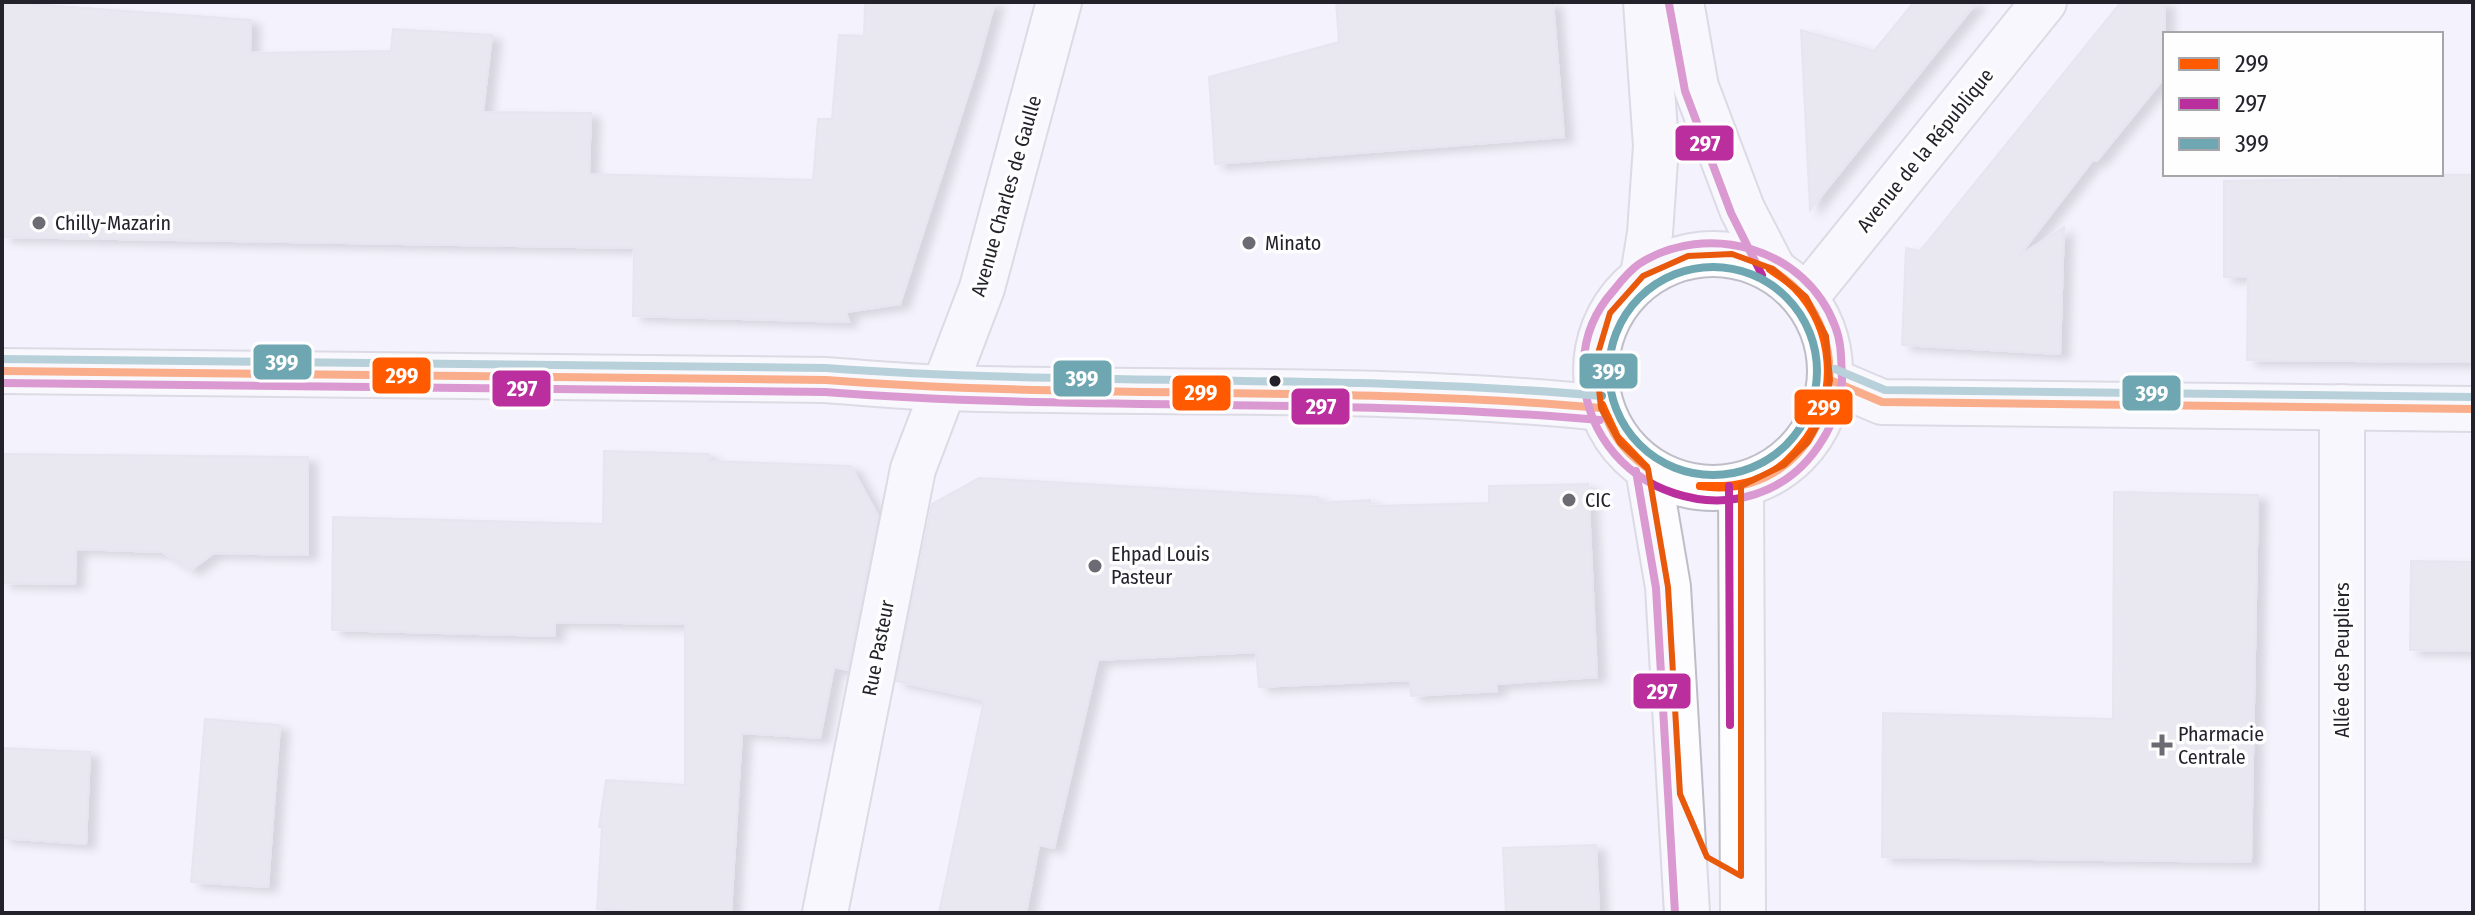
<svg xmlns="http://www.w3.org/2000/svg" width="2475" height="915" viewBox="0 0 2475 915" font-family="'Fira Sans Condensed',sans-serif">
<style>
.building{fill:#dbd9e3;stroke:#d8d6e0;stroke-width:2;filter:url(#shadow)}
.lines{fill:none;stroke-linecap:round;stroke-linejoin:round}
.minor-casing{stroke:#bfbdc7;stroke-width:48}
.tertiary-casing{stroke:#bfbdc7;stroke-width:48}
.secondary-casing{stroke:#bfbdc7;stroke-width:48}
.minor{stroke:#fdfdff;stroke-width:44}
.tertiary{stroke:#fdfdff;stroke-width:44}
.secondary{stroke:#fdfdff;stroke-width:44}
.bus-1-casing{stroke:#fefefe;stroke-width:14}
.bus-2-casing{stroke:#fefefe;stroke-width:14}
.bus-3-casing{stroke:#fefefe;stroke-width:14}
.bus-1{stroke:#ff5a00;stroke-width:8}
.bus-2{stroke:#bb2e9e;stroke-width:8}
.bus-3{stroke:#6ea7b2;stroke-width:8}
.marked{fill:none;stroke:#e8590c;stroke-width:6;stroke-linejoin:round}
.poi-dot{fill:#6c6b74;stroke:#fefefe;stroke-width:3}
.bus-dot{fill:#23222b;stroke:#fefefe;stroke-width:3}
.labels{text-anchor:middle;stroke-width:7;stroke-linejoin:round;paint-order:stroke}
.street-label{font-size:20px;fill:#23222b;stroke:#fefefe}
.poi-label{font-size:20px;fill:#23222b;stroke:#fefefe;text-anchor:start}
.line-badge{stroke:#fefefe;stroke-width:3}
.badge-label{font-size:22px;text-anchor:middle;font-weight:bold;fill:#fff}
</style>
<defs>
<filter id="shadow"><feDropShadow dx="9" dy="5" stdDeviation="4" flood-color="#0004"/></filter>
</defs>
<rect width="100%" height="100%" fill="#f4f2fc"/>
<g class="building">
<path d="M2,2l249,18 -1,33 141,-2 2,-22 99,6 -9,77 108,1 -2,61 224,6 5,-61h14l7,-84 25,1 1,-34h130l-18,65 -77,237 -54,8 3,10 -216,-6 1,-68 -632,-11z"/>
<path d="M1336,2h217l11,135 -349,27 -6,-87 130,-35z"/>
<path d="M1914,2h63l-167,208 -9,-180 73,21z"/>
<path d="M2121,2h44v75l-68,84 -4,-1 -74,96 45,-29 -4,127 -158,-9 4,-97 14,3z"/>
<path d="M2340,174l133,1v187l-226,-2 1,-83h-24v-96l116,-2z"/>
<path d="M604,451l105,3 -1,7 143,5 27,50 -30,154 -14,-3 -14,71 -78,-5 -11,180h-69l-65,-4 5,-82h-3l7,-47 79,5v-161l-130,-2v14l-223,-6 1,-113 270,7z"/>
<path d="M2,454l306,3v98l-94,-2 -23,17 -29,-18 -86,-3 -1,35 -73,-1z"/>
<path d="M979,478l339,19v6l52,-3 1,6 118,-3v-17l99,-2 9,193 -101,7 1,7 -86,5 -1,-16 -151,7 -3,-35 -158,8 -44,188 -15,-3 -13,68h-87l45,-213 -88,-19 36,-177z"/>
<path d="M2114,492l144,3 -7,367 -369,-5 1,-144 230,6z"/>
<path d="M2411,561l62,1v89l-63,-1z"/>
<path d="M205,719l75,6 -12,162 -77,-5z"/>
<path d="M2,748l88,4 -4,92 -84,-6z"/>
<path d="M1596,845l3,68h-93l-3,-65z"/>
</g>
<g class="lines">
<defs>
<g id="minor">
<path d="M1806,297l238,-295"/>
<path d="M1830,380l52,22 591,7"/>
<path d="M2342,407v506"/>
<path d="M825,913l88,-444 69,-181 77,-286"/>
</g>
<path id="tertiary" d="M2,371l824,9c40,3 81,7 121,8 218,7 437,-3 654,20"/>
<g id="secondary">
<path d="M1681,2l15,85 46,122 31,60"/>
<circle cx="1713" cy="371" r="117"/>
<path d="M1643,276l7,-43 6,-87 -10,-144"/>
<path d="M1648,469l20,118 19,326"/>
<path d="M1741,486l2,427"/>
</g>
</defs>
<use href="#minor" class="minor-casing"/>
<use href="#tertiary" class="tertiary-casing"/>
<use href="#secondary" class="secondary-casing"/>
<use href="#minor" class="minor"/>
<use href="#tertiary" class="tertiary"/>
<use href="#secondary" class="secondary"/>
<defs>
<g id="bus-1">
<path d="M2,371l824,9c258,20 517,5 775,28"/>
<path d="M1830,380l52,22 591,7"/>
<path d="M1602,405l15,32 29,30"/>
<path d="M1602,405c8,27 21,46 44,62"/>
<path d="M1700,486c127,18 179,-153 70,-217"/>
<path d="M1700,486c20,0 40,1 60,-8 20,-8 33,-22 46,-39 33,-46 28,-110 -11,-151 -7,-7 -17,-13 -25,-19"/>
</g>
<g id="bus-2">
<path d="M1669,4l16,87 46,122 31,62"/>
<path d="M1842,382c-4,20 -8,40 -19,57 -69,115 -247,56 -239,-78 1,-26 12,-51 30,-71 7,-9 15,-19 25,-26 68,-44 167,-16 196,62 7,17 6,35 7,53"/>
<path d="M2,383l823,9c258,20 517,5 775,28"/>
<path d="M1636,471l20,117 19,325"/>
<path d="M1729,486l1,239"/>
</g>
<g id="bus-3">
<circle cx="1713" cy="371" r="104"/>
<path d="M2,359l824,9c259,19 518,5 776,28"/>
<path d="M1835,369l50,21 588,7"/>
</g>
</defs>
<use href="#bus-1" class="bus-1-casing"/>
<use href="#bus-2" class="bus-2-casing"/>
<use href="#bus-3" class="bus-3-casing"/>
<use href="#bus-1" class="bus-1"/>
<use href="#bus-2" class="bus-2"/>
<use href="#bus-3" class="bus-3"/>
</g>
<path d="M0 0H2475V915H0ZM1732,254l41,15 33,28 20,39 4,44 -6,33 -16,29 -24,23 -43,21v390l-34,-19 -27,-63 -12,-207 -20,-118 -28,-26 -19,-35 -5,-48 14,-47 33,-37 45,-20z" fill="#f4f2fc" fill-opacity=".55" fill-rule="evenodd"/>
<path class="marked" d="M1732,254l41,15 33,28 20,39 4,44 -6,33 -16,29 -24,23 -43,21v390l-34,-19 -27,-63 -12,-207 -20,-118 -28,-26 -19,-35 -5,-48 14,-47 33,-37 45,-20z"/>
<g class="poi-dot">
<circle cx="39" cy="223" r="8"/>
<circle cx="1249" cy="243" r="8"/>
<circle cx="1569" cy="500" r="8"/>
<circle cx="1095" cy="566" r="8"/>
<path d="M2158 733h8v8h8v8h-8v8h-8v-8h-8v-8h8z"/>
</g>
<circle class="bus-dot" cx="1275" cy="381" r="7"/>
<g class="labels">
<g class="street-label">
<text transform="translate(1925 150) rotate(-51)" y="7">Avenue de la République</text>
<text transform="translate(1006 196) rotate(-74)" y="7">Avenue Charles de Gaulle</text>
<text transform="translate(878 648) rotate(-79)" y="7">Rue Pasteur</text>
<text transform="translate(2342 660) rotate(-90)" y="7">Allée des Peupliers</text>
</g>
<g class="poi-label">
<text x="55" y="230">Chilly-Mazarin</text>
<text x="1265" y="250">Minato</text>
<text x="1585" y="507">CIC</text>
<text x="1111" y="561">Ehpad Louis<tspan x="1111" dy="23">Pasteur</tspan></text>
<text x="2178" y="741">Pharmacie<tspan x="2178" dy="23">Centrale</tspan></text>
</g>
</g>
<g class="line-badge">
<rect x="1674" y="124" width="61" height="38" rx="8" fill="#bb2e9e"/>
<rect x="252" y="343" width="61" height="38" rx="8" fill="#6ea7b2"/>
<rect x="1578" y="352" width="61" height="38" rx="8" fill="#6ea7b2"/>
<rect x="371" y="356" width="61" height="39" rx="8" fill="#ff5a00"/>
<rect x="1052" y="359" width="61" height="39" rx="8" fill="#6ea7b2"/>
<rect x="491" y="369" width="61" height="39" rx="8" fill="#bb2e9e"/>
<rect x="1171" y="374" width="61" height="38" rx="8" fill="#ff5a00"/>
<rect x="2121" y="374" width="61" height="38" rx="8" fill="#6ea7b2"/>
<rect x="1290" y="387" width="61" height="39" rx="8" fill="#bb2e9e"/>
<rect x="1793" y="388" width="61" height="38" rx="8" fill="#ff5a00"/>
<rect x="1632" y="672" width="60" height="38" rx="8" fill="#bb2e9e"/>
</g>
<g class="badge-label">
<text x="1705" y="151">297</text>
<text x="282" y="370">399</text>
<text x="1609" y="379">399</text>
<text x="402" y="383">299</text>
<text x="1082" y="386">399</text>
<text x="522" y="396">297</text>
<text x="1201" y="400">299</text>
<text x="2152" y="401">399</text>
<text x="1321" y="414">297</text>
<text x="1824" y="415">299</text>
<text x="1662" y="699">297</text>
</g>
<rect width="2475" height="915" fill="none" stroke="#23222b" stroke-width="8"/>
<rect x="2163" y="32" width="280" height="144" fill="#fefefe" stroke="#a6a6aa" stroke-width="2"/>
<rect x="2179" y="58" width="40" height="12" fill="#ff5a00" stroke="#a6a6aa" stroke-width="2"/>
<text x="2235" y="72" font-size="24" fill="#23222b">299</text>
<rect x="2179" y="98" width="40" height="12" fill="#bb2e9e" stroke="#a6a6aa" stroke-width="2"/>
<text x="2235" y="112" font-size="24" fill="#23222b">297</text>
<rect x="2179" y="138" width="40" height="12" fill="#6ea7b2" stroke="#a6a6aa" stroke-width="2"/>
<text x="2235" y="152" font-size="24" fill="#23222b">399</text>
</svg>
